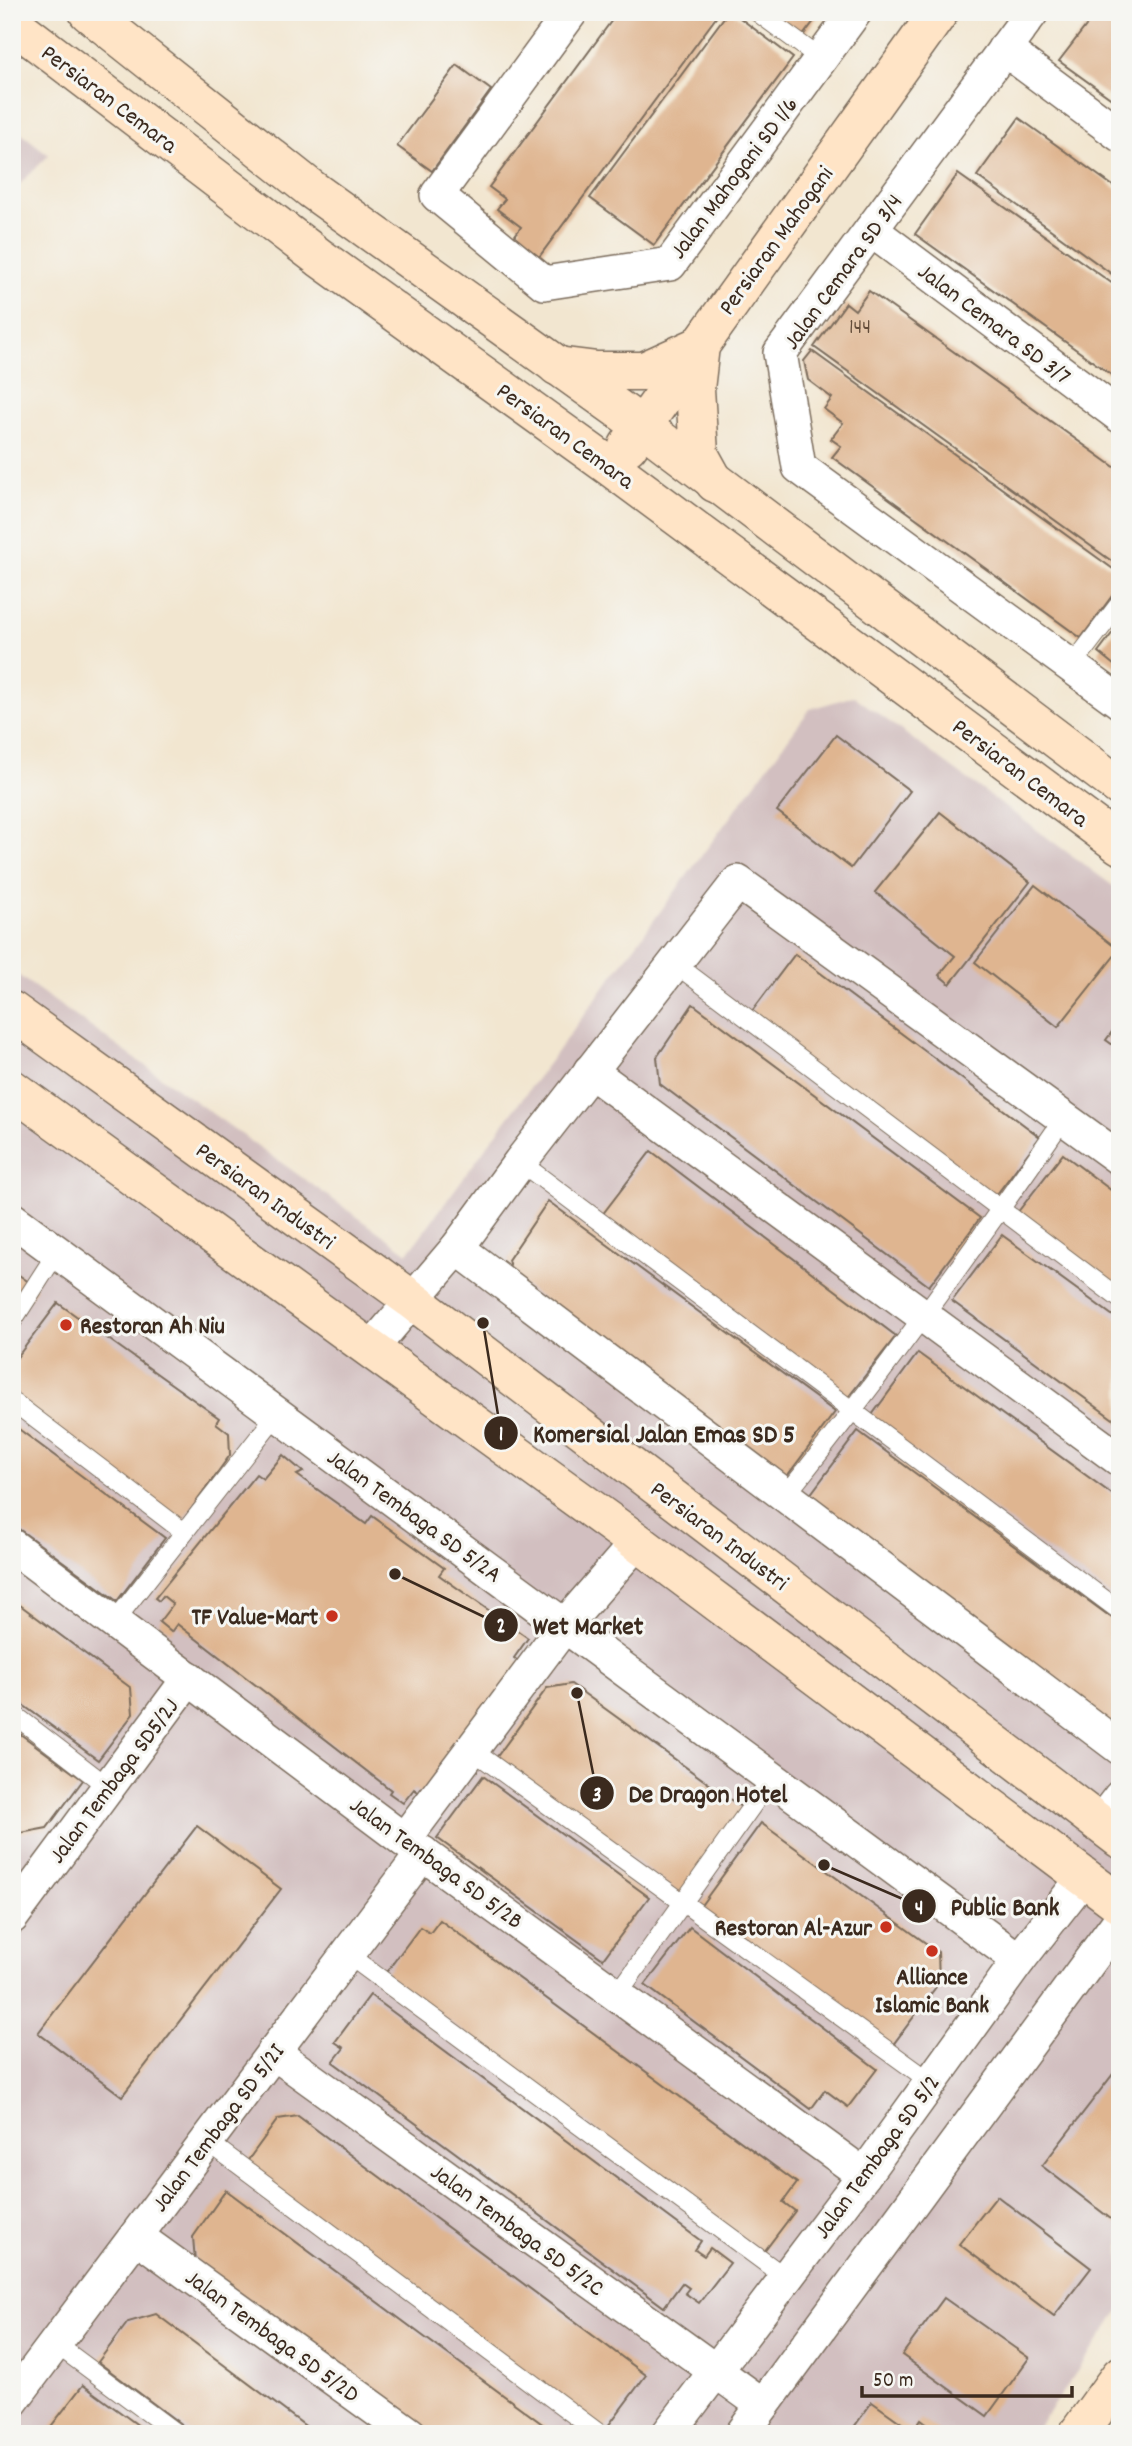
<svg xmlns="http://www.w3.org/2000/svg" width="1132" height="2446" viewBox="0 0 1132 2446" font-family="Dekko,sans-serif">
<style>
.industrial{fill:#d2bfc0}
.building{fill:#dfb590}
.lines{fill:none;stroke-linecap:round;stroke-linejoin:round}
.lane-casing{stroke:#7b6c5c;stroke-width:20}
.street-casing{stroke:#7b6c5c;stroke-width:36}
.secondary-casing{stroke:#7b6c5c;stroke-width:41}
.lane{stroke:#fff;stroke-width:18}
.street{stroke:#fff;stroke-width:33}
.secondary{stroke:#ffe4c6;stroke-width:38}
.poi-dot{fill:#c8321e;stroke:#f6f6f2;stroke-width:2.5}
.labels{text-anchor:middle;stroke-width:6;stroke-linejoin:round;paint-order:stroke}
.number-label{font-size:21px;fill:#644d3a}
.street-label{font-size:24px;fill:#3b2a1e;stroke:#f6f6f2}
.poi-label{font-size:24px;font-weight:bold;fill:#3b2a1e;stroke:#f6f6f2;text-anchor:end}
.leader{fill:none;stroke:#3b2a1e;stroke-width:2.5}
.callout-dot{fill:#3b2a1e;stroke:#f6f6f2;stroke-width:2.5}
.mark-label{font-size:21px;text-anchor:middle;font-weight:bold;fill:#fff}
.callout-label{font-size:26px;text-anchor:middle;font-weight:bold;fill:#3b2a1e;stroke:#f6f6f2;stroke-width:6;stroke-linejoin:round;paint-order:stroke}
</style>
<rect width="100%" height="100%" fill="#f6f6f2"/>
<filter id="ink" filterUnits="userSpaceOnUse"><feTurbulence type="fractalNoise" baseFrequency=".0143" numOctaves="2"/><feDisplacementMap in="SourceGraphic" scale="14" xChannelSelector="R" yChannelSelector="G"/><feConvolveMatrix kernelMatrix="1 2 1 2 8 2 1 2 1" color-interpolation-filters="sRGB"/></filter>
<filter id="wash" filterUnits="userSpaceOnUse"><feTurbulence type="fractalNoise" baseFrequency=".00686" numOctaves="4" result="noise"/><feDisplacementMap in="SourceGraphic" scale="28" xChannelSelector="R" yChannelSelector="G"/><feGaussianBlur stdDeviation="1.57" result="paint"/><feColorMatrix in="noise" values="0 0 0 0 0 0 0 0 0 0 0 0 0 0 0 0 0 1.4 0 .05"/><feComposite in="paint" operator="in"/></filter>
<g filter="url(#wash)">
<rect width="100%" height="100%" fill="#f2e6d0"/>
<g class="industrial">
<path d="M12,126l37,29 -37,37z"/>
<path d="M854,696l266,195v1419l-87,124h-1021v-1463l396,282 402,-544z"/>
</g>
<g id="blocks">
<g class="building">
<path d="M618,12h102l-181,245 -26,-19 8,-11 -24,-18 8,-10 -16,-12z"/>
<path d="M728,12h4l61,46 -139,187 -64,-47z"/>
<path d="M766,12h55l-20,26z"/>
<path d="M1079,12h41v93l-61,-44 30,-39 -11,-8z"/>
<path d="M457,65l34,25 -59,81 -35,-25z"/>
<path d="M1019,118l101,73v89l-143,-104z"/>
<path d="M958,174l162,115v92l-205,-147z"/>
<path d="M869,291l251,180v96l-306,-220 32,-44 9,7z"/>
<path d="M812,351l308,223v11l-39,53 -249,-181 9,-11 -10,-7 12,-16 -19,-14 8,-11 -24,-18 -4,-19z"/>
<path d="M1120,623v47l-22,-18z"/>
<path d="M836,735l74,56 -59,77 -74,-57z"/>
<path d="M940,812l90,70 -80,102 -11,-9 16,-19 -80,-64z"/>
<path d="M1035,885l84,65 -61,77 -83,-65z"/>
<path d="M795,954l245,183 -49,65 -245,-183z"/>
<path d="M693,1004l287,214 -51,68 -269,-202 -3,-27z"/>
<path d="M1120,1021v29l-14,-10z"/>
<path d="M651,1151l245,185 -50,64 -244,-185z"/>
<path d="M1063,1154l57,43v99l-106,-79z"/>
<path d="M548,1201l287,211 -51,68 -271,-203 -5,-17z"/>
<path d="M1002,1235l118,86v103l-168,-123z"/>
<path d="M12,1270l25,18 -25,34z"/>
<path d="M58,1303l161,115 -3,5 13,10 1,22 -49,68 -169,-124v-35z"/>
<path d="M918,1353l202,147v102l-251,-183z"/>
<path d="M12,1424l153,114 -48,63 -105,-77z"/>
<path d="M858,1431l262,193v109l-313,-234z"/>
<path d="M283,1455l20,17 -6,3 69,49 6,-8 72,52 -5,7 89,63 -14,20 9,6 -102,130 -7,-5 -11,14 -14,-10 2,-3 -214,-166 -6,8 -12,-10 14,-18 -10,-8 -4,5 -4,-3 101,-124 7,5z"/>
<path d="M12,1599l119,89 2,26 -35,46 -86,-63z"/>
<path d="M571,1684l174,126 -62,86 -187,-138 51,-70z"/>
<path d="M12,1728l71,52 -36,48 -26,5 -9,-7z"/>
<path d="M483,1776l166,121 -46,62 -166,-121z"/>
<path d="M761,1823l177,129 1,31 -50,67 -192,-139z"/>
<path d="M197,1826l84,63 -159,207 -84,-63z"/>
<path d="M440,1920l357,263 -14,19 12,9 -32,42 -378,-279 35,-47 10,6z"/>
<path d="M690,1927l187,142 -29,38 -23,-17 -14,19 -166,-124z"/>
<path d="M370,1995l331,246 -6,9 9,6 6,-8 20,15 -31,40 -14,-10 4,-5 -7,-5 -18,24 -331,-245 11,-14 -9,-6z"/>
<path d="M1120,2065v161l-78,-60z"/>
<path d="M298,2116l348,259 -44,59 -359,-267 35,-48z"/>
<path d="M226,2190l197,146 133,98h-128l-195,-144 -38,-29 -2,-24z"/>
<path d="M997,2196l94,72 -37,48 -95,-72z"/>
<path d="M944,2298l85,60 -42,58 -85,-61z"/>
<path d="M156,2314l160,120h-122l-96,-72 30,-40z"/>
<path d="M83,2385l52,38 14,11h-92l-8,-5z"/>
<path d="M872,2402l41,29 8,-12 20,15h-92z"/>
</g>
</g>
</g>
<g filter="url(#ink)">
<use href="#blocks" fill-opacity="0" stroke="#7b6c5c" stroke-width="2"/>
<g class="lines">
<defs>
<g id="lane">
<path d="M757,12l64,47"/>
<path d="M1071,667l49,-64"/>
<path d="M674,963l446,336"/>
<path d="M520,1162l600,449"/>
<path d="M12,1322l45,-70"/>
<path d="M12,1401l172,131"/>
<path d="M785,1496c99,-122 190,-249 279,-378"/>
<path d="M114,1622l163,-208"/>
<path d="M12,1713l96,74"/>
<path d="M472,1750l459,332"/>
<path d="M347,1954l439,324"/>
<path d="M617,1995l155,-217"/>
<path d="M207,2141l393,293"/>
<path d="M56,2344l121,90"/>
</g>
<g id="street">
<path d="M571,12l-134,183 107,88 126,-19 185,-252"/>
<path d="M1032,12l-252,341 19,114 321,235"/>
<path d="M1004,49l116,86"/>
<path d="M871,230l249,186"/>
<path d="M590,1071l530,389"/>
<path d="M12,1219l1007,741"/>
<path d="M457,1248l663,500"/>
<path d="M370,1350l87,-102 63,-86 218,-280 382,277"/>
<path d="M12,1546l392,294 460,335"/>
<path d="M1099,1824l21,-27"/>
<path d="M404,1840l161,-215 72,-83"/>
<path d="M12,1917l177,-239"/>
<path d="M273,2052l490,353"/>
<path d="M136,2236l274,198"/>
<path d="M12,2401l411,-548"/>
<path d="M668,2434l196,-259 155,-215 65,-83"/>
<path d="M742,2434l378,-514"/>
</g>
<g id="secondary">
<path d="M88,12l223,177 331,237 478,361"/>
<path d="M12,23l308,235 292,210 508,377"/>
<path d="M700,346l-5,43 4,65 16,29"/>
<path d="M557,366l40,5h47l53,-24"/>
<path d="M628,446l311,-434"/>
<path d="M12,1011l399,288 709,540"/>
<path d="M12,1089l625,453 483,362"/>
<path d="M1078,2434l42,-58"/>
</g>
</defs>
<use href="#lane" class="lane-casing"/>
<use href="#street" class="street-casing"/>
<use href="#secondary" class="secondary-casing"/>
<use href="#lane" class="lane"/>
<use href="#street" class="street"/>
<use href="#secondary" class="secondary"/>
</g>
</g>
<g class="poi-dot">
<circle cx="66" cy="1325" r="7"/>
<circle cx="332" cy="1616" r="7"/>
<circle cx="886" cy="1927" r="7"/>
<circle cx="932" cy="1951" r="7"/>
</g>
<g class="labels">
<g class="number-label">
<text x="860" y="333">144</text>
</g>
<g class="street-label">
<text transform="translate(110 98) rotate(37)" y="8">Persiaran Cemara</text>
<text transform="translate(733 177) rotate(-53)" y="8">Jalan Mahogani SD 1/6</text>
<text transform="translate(775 240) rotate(-54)" y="8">Persiaran Mahogani</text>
<text transform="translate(842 271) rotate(-54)" y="8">Jalan Cemara SD 3/4</text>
<text transform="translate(995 323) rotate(37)" y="8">Jalan Cemara SD 3/7</text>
<text transform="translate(566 435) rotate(36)" y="8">Persiaran Cemara</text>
<text transform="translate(1021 772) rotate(37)" y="8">Persiaran Cemara</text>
<text transform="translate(266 1195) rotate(36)" y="8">Persiaran Industri</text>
<text transform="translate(415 1515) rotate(36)" y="8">Jalan Tembaga SD 5/2A</text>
<text transform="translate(720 1535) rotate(37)" y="8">Persiaran Industri</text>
<text transform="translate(113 1780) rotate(-53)" y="8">Jalan Tembaga SD5/2J</text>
<text transform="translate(437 1862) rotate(36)" y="8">Jalan Tembaga SD 5/2B</text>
<text transform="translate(217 2127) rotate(-53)" y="8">Jalan Tembaga SD 5/2I</text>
<text transform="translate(876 2156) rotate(-54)" y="8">Jalan Tembaga SD 5/2</text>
<text transform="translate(518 2229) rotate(36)" y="8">Jalan Tembaga SD 5/2C</text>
<text transform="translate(273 2335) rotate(36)" y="8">Jalan Tembaga SD 5/2D</text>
</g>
<g class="poi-label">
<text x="80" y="1333" text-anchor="start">Restoran Ah Niu</text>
<text x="318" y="1624">TF Value-Mart</text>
<text x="872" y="1935">Restoran Al-Azur</text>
<text x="932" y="1984" text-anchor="middle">Alliance<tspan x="932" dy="28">Islamic Bank</tspan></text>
</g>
</g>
<path class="leader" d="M483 1323L501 1433M395 1574L501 1625M577 1693L597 1793M824 1865L919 1906"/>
<g class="callout-dot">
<circle cx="483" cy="1323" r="7"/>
<circle cx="395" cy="1574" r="7"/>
<circle cx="577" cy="1693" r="7"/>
<circle cx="824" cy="1865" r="7"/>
<circle cx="501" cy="1433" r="18"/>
<circle cx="501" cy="1625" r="18"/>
<circle cx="597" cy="1793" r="18"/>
<circle cx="919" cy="1906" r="18"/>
</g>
<g class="mark-label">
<text x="501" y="1440">1</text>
<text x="501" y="1632">2</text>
<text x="597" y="1801">3</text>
<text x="919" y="1914">4</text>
</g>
<g class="callout-label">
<text x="664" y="1442">Komersial Jalan Emas SD 5</text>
<text x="588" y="1634">Wet Market</text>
<text x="708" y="1802">De Dragon Hotel</text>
<text x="1005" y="1915">Public Bank</text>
</g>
<rect width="1132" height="2446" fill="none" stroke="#f6f6f2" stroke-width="42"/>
<path d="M862 2386v10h210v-10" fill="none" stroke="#3b2a1e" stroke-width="3.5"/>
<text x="873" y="2386" font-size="21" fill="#3b2a1e" stroke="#f6f6f2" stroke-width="5" paint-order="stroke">50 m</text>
</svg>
